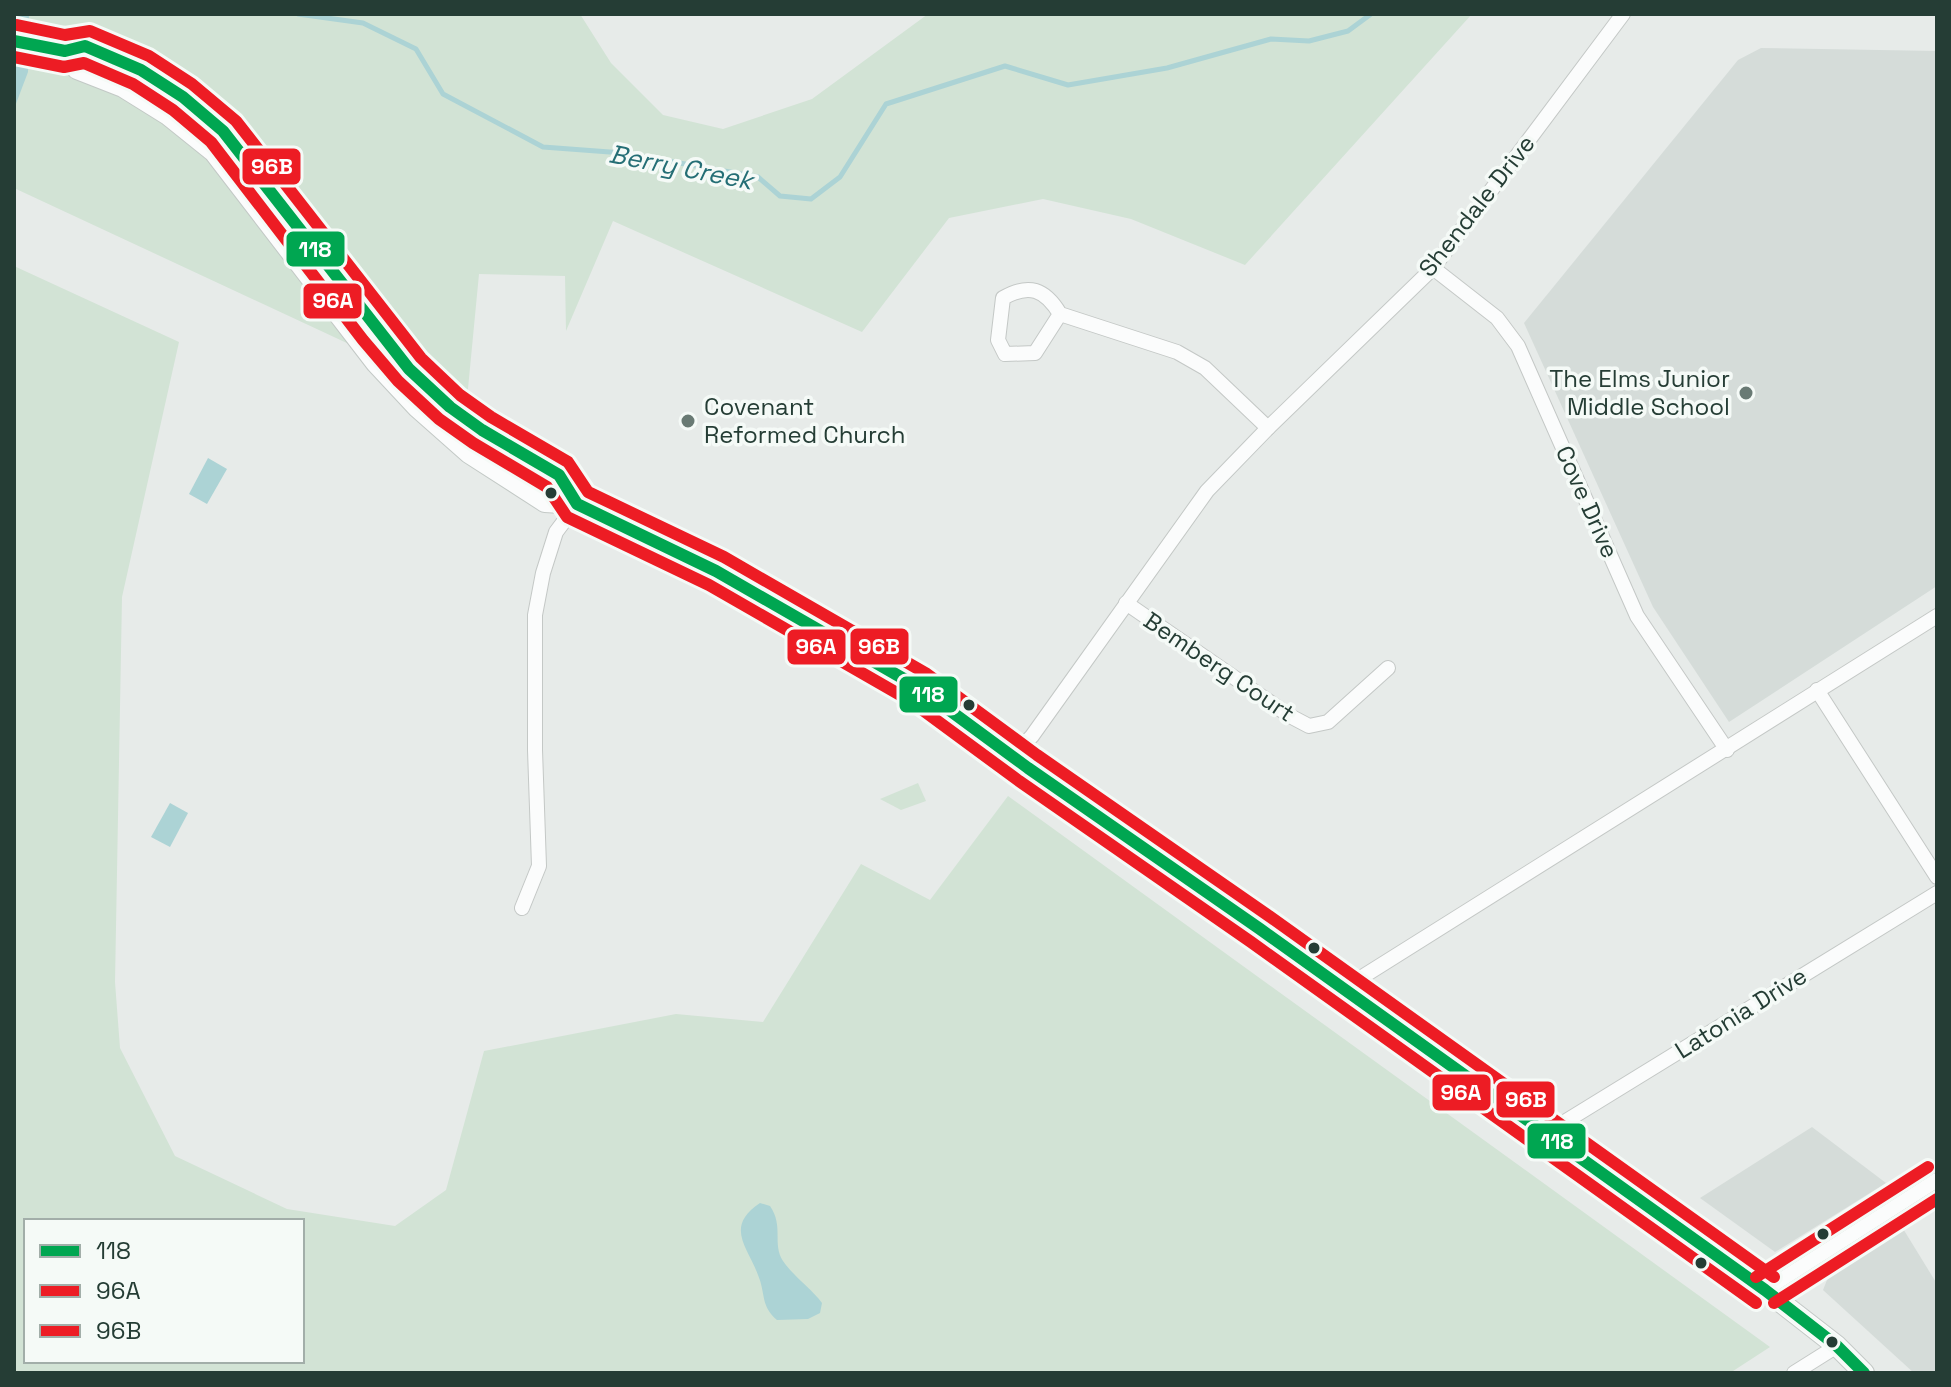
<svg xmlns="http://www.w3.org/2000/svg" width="1951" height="1387" viewBox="0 0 1951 1387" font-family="'Space Grotesk',sans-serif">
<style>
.built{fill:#d5dcd9}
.green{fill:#d2e3d5;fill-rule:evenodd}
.water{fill:#acd3d5}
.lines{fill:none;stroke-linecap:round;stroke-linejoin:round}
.stream{stroke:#acd3d5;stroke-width:5}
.minor-casing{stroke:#c4c8c6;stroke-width:16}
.secondary-casing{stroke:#c3c9c6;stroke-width:22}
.minor{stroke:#fbfcfc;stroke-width:14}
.secondary{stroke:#fbfcfc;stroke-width:20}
.bus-1-casing{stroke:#f5faf7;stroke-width:18}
.bus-2-casing{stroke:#f5faf7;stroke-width:18}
.bus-3-casing{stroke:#f5faf7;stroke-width:18}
.bus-1{stroke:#00a651;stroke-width:12}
.bus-2{stroke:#ed1c24;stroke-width:12}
.bus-3{stroke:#ed1c24;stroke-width:12}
.poi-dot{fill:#697a74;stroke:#f5faf7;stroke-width:3}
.bus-dot{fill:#253d35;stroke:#f5faf7;stroke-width:3}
.labels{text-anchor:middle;stroke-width:7;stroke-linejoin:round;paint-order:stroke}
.street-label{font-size:24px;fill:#253d35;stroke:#f5faf7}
.poi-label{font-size:24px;fill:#253d35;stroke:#f5faf7;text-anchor:end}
.water-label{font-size:26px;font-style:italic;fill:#246e75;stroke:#f5faf7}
.line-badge{stroke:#f5faf7;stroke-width:3}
.badge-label{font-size:22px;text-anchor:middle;font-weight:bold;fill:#fff}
</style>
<rect width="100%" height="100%" fill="#e7ebe9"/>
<g class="built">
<path d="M1761,48l176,3v535l-208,136 -76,-115 -129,-284 214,-263z"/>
<path d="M1812,1127l74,56 -111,69 -75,-54z"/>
<path d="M1902,1227l35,57v89h-23l-91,-83 6,-15z"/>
</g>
<g class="green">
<path d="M14,14h566l31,49 52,52 60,14 89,-30 116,-85h544l-227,251 -114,-46 -88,-20 -94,19 -87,114 -249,-111 -47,110 -1,-55 -86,-2 -12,125 -453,-211z"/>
<path d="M14,266l165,76 -57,255 -7,385 5,66 55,108 112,53 108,17 51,-36 38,-139 192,-37 87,8 98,-158 69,36 78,-104 762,551 -40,26h-1716zM26,1221h276v140h-276z"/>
<path d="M918,783l8,18 -25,9 -21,-11z"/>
</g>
<g class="water">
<path d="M14,14h15l-1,58 -14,37z"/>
<path d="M208,458l19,11 -20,35 -18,-10z"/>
<path d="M170,803l18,10 -18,34 -19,-10z"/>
<path d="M760,1203l10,3c14,20 2,38 13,55 10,15 28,27 39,42l-2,10 -12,6 -31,1c-17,-15 -11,-26 -19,-45 -10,-28 -34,-48 2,-72z"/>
</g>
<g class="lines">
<path class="stream" d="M298,14l65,9 53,26 27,45 100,53 80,6 135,24 22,19 31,3 29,-22 46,-73 119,-38 63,19 99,-17 104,-29 38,2 39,-10 23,-17"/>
<defs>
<g id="minor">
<path d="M1433,268l64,50 21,28 119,270 90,134"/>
<path d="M1060,314l-25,39 -30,1 -7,-14 5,-42c26,-15 42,-9 57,16l117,38 28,16 63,60"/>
<path d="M1126,603l164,113 19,10 19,-4 60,-54"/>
<path d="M1817,690l120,187"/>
<path d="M1013,756l19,-20 175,-245 61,-63 165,-160 190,-254"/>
<path d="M522,908l17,-42 -4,-116v-135l8,-42 13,-41 21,-28"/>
<path d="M1343,989l594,-373"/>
<path d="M1545,1134l392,-241"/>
<path d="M1765,1290l172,-110"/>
<path d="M1794,1373l43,-27"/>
</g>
<g id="secondary">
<path d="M14,41l51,10 20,-5 56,24 42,27 40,34 153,199 33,39 41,38 32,23 77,45 18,29"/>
<path d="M65,51l12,18 46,18 45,28 46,37 162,211 41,44 52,46 76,49 32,2 139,67 202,116 110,81 232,161 505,361 72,56 27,27"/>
</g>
</defs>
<use href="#minor" class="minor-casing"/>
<use href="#secondary" class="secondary-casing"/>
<use href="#minor" class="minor"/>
<use href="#secondary" class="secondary"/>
<defs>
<path id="bus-1" d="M14,41l51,10 20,-5 56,24 42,27 40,34 186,238 41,38 32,23 77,45 18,29 139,67 202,116 110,81 232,161 505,361 72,56 27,27"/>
<g id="bus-2">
<path d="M14,57l50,10 20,-4 49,21 40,26 38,32 152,198 35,41 41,38 34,24 74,44 20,30 142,68 200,115 110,81 232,161 505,361"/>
<path d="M1774,1303l163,-104"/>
</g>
<g id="bus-3">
<path d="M17,25l48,10 25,-4 59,25 43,28 44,37 185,237 39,37 31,22 77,45 20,30 136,65 203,117 110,81 232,161 505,361"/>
<path d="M1756,1277l172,-110"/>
</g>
</defs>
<use href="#bus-1" class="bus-1-casing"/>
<use href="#bus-2" class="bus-2-casing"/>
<use href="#bus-3" class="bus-3-casing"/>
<use href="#bus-1" class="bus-1"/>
<use href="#bus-2" class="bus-2"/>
<use href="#bus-3" class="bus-3"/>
</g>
<g class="poi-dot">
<circle cx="1746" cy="393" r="8"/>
<circle cx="688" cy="421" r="8"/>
</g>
<g class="bus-dot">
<circle cx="551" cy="493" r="7"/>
<circle cx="969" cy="705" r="7"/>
<circle cx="1314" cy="948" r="7"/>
<circle cx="1823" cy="1234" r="7"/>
<circle cx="1701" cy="1263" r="7"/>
<circle cx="1832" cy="1342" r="7"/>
</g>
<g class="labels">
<g class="street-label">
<text transform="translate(1477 206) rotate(-52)" y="8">Shendale Drive</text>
<text transform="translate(1587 502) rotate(66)" y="8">Cove Drive</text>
<text transform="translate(1219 667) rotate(34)" y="8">Bemberg Court</text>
<text transform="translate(1741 1013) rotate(-32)" y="8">Latonia Drive</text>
</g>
<g class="poi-label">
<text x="1730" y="387">The Elms Junior<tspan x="1730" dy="28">Middle School</tspan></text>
<text x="704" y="415" text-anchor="start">Covenant<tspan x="704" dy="28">Reformed Church</tspan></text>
</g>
<g class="water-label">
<text transform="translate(681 167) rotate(11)" y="9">Berry Creek</text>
</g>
</g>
<g class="line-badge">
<rect x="241" y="147" width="61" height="39" rx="8" fill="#ed1c24"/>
<rect x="285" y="230" width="61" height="38" rx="8" fill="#00a651"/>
<rect x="302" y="282" width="61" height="38" rx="8" fill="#ed1c24"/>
<rect x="849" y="627" width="61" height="39" rx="8" fill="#ed1c24"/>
<rect x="786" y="628" width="61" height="38" rx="8" fill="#ed1c24"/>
<rect x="898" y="675" width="61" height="39" rx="8" fill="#00a651"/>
<rect x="1431" y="1073" width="61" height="39" rx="8" fill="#ed1c24"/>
<rect x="1495" y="1080" width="61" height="39" rx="8" fill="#ed1c24"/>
<rect x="1526" y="1122" width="61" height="38" rx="8" fill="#00a651"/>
</g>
<g class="badge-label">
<text x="272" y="174">96B</text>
<text x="315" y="257">118</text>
<text x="333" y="308">96A</text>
<text x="879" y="654">96B</text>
<text x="816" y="654">96A</text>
<text x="928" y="702">118</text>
<text x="1461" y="1100">96A</text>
<text x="1526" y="1107">96B</text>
<text x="1557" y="1149">118</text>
</g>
<rect width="1951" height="1387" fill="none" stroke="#253d35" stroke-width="32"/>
<rect x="24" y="1219" width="280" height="144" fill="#f5faf7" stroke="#a2aea9" stroke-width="2"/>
<rect x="40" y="1245" width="40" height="12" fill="#00a651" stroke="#a2aea9" stroke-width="2"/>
<text x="96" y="1259" font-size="24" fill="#253d35">118</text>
<rect x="40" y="1285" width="40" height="12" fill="#ed1c24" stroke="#a2aea9" stroke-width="2"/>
<text x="96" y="1299" font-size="24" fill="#253d35">96A</text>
<rect x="40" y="1325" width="40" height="12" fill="#ed1c24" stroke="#a2aea9" stroke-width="2"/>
<text x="96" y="1339" font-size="24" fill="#253d35">96B</text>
</svg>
